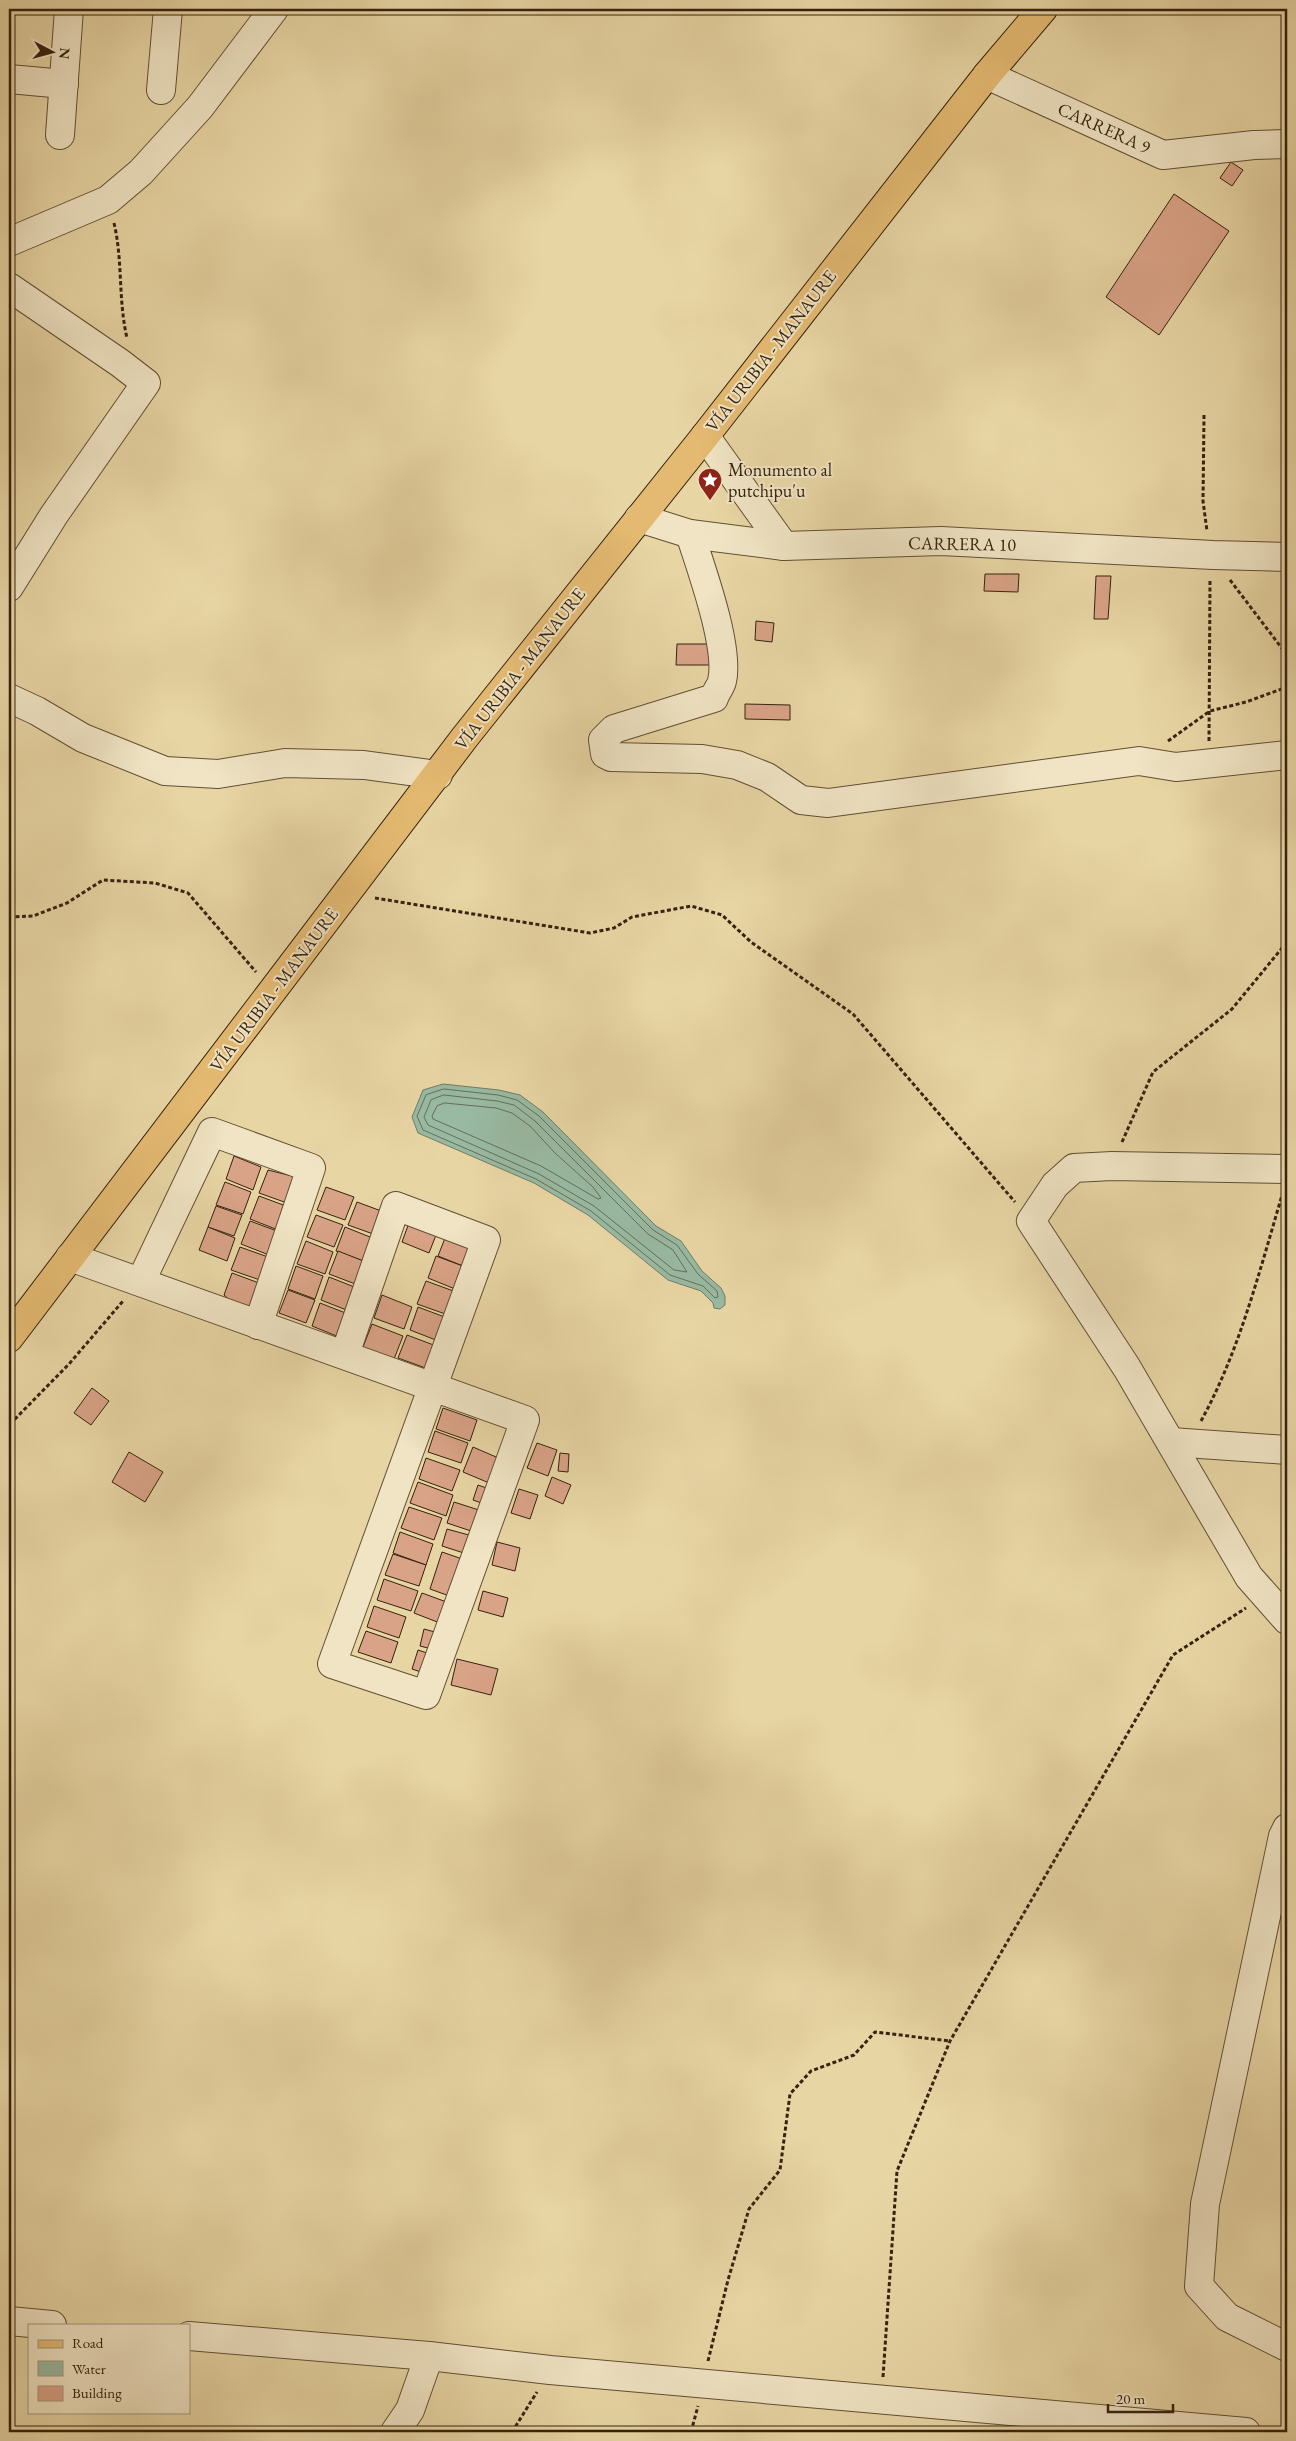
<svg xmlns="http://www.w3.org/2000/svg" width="1296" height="2441" viewBox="0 0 1296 2441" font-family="'EB Garamond',serif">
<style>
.water{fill:#98b9a2;stroke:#707d67}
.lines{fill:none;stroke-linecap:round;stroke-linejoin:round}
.shore{stroke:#666e58;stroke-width:1}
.building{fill:#d9a387;stroke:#35220f}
.minor-casing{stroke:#624f34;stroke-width:30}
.major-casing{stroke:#35220f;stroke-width:30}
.path{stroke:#35220f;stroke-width:3;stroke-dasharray:4 2.5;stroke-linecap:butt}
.minor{stroke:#f0e4c4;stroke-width:28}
.major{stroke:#e4ba72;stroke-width:28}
.labels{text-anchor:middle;stroke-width:4;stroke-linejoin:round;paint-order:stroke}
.street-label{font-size:18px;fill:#35220f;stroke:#f0e4c4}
.poi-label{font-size:18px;fill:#35220f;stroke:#f0e4c4;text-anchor:start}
</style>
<rect width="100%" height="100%" fill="#e8d5a4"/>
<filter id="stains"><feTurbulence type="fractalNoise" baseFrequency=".004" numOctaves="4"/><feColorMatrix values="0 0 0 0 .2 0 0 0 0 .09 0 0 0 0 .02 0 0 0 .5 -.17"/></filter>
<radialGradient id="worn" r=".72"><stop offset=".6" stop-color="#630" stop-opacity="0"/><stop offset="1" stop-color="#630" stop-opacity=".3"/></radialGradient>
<path class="water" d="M443,1084l56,6 21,5 23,17 113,114 25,15 21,30 19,17 4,8v9l-5,4 -6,-1 -1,-5 -12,-12 -33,-11 -80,-65 -54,-32 -116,-50 -6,-16 11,-27z"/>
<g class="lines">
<g class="shore">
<path d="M444,1089l54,6 19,5 22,16 114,114 24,15 21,29 19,17 1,6 -3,1 -12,-12 -33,-11 -79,-64 -55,-32 -113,-49 -6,-14 9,-21z"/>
<path d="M444,1095l53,6 17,4 21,16 113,113 25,16 14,22 -13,-2 -80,-64 -55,-32 -111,-49 -4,-8 7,-17z"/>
<path d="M445,1103l51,5 16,5 18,13 25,27 38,34 8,11 -3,1 -57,-33 -108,-47 -1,-3 5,-10z"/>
</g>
</g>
<g class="building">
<path d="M1231,162l12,8 -11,16 -12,-8z"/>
<path d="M1174,194l55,37 -70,104 -53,-38z"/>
<path d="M985,574h34l-1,18 -34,-1z"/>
<path d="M1096,576h15l-3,43h-14z"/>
<path d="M756,621l18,2 -2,19 -17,-2z"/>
<path d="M677,644h37l-2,21h-36z"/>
<path d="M745,704l45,1v15l-45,-1z"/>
<path d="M234,1156l27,11 -8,23 -27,-11z"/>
<path d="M268,1170l28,7 -9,26 -28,-10z"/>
<path d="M225,1182l26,10 -8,22 -27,-9z"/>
<path d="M326,1187l28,10 -9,23 -28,-10z"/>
<path d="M259,1196l27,10 -8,24 -28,-11z"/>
<path d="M357,1202l27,10 -8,23 -28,-10z"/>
<path d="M216,1206l26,9 -8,21 -26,-9z"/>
<path d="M316,1215l27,10 -9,22 -27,-10z"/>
<path d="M410,1220l28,10 -9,23 -27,-11z"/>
<path d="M250,1221l27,10 -8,24 -28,-11z"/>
<path d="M208,1227l27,11 -8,23 -28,-11z"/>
<path d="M345,1227l30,12 -9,23 -30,-11z"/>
<path d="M447,1233l30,12 -9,23 -30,-12z"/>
<path d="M306,1241l27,11 -8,22 -28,-10z"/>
<path d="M240,1247l28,10 -8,23 -29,-10z"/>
<path d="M338,1251l28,11 -8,23 -29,-11z"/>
<path d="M436,1256l32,12 -8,23 -32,-13z"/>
<path d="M296,1266l27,10 -8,23 -27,-10z"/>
<path d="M232,1273l27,10 -5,38 -30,-26z"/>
<path d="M329,1277l28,11 -8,23 -28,-11z"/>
<path d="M426,1281l33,12 -8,23 -34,-12z"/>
<path d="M288,1290l27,10 -9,23 -27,-10z"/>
<path d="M382,1295l30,12 -8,22 -30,-11z"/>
<path d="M320,1303l28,11 -9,23 -27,-11z"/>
<path d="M418,1307l32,12 -9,23 -31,-12z"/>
<path d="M372,1324l31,12 -9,23 -31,-12z"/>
<path d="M407,1335l32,12 -8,23 -33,-12z"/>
<path d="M92,1388l17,13 -18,24 -17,-12z"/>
<path d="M443,1408l34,12 -7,21 -34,-12z"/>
<path d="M435,1431l33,12 -7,20 -33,-11z"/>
<path d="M537,1443l20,7 -9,26 -21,-8z"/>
<path d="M473,1447l30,13 -9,25 -31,-13z"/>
<path d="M129,1452l34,20 -18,30 -33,-20z"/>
<path d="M560,1453l9,1 -1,18 -10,-1z"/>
<path d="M426,1458l34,12 -8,21 -33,-12z"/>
<path d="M552,1477l19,8 -8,19 -18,-8z"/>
<path d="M418,1482l35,13 -7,21 -36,-13z"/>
<path d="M478,1485l14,5 -5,15 -14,-5z"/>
<path d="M519,1489l19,6 -8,24 -19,-6z"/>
<path d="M454,1502l31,10 -8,21 -30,-10z"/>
<path d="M409,1507l33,11 -8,22 -33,-12z"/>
<path d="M447,1529l29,8 -6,18 -28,-9z"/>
<path d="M400,1532l33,12 -7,21 -33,-12z"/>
<path d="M497,1542l23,6 -5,23 -23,-6z"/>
<path d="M442,1552l26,9 -13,37 -25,-9z"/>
<path d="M393,1554l33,11 -7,21 -34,-11z"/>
<path d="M384,1579l34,12 -7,20 -34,-11z"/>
<path d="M483,1591l25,7 -5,19 -25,-7z"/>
<path d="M422,1593l30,11 -7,21 -31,-12z"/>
<path d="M374,1606l32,11 -7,21 -32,-11z"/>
<path d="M424,1629l18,5 -6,16 -16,-4z"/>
<path d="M366,1631l32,11 -7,21 -33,-11z"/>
<path d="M418,1650l15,5 -6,19 -15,-5z"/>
<path d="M457,1659l41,10 -7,26 -40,-10z"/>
</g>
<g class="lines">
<defs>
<g id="minor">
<path d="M987,75l176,80 91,-10 33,-1"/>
<path d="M9,79l55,5"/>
<path d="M161,90l7,-81"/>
<path d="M60,135l9,-126"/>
<path d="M9,242l99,-42 33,-28 59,-65 74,-98"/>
<path d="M9,287l111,76 26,20 -92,132 -45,72"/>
<path d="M705,436l79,110"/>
<path d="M639,518l51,16 94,12 157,-5 272,14 74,2"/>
<path d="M690,534c11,34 40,114 32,147 -1,5 -6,11 -8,17l-100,31 -11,11 2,14 6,3 91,2 35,6 30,12 34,23 27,3 311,-42 37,6 111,-12"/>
<path d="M9,698l28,13 46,27 82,33 53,3 67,-11 79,2 74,10"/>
<path d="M1287,1169l-175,-3 -38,2 -19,17 -24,36 96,147 122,209 38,43"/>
<path d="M70,1257l455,163 -99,275 -94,-31 154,-424 -90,-34 -51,148"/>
<path d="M141,1281l71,-149 99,36 -53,157"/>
<path d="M1171,1442l116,8"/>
<path d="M1287,1828l-4,8 -78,368 -6,82 28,31 60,30"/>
<path d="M9,2321l43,4"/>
<path d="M189,2336l240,20 121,14 696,62"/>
<path d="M395,2432l15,-22 19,-54"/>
</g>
<path id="major" d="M9,1338l456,-601 240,-301 282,-361 56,-66"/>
</defs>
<use href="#minor" class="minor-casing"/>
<use href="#major" class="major-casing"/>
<g class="path">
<path d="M114,223c9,38 4,77 13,115"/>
<path d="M1204,415l-1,86 4,30"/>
<path d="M1230,580l57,75"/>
<path d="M1168,741l42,-30 36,-9 41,-15"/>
<path d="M1209,741l1,-162"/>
<path d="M375,898l215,35 24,-5 18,-11 59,-11 31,9 29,27 102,72 162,188"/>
<path d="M9,917l24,-1 34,-13 36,-23 52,3 33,10 68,79"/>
<path d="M1122,1142l31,-70 79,-63 55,-67"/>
<path d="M1201,1421c39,-71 59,-152 82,-229"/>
<path d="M9,1431l5,-11 55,-56 54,-63"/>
<path d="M708,2361l20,-81 21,-71 31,-39 10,-76 21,-23 43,-16 21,-23 75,9"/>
<path d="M883,2377l14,-206 53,-130 223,-386 73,-47"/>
<path d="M512,2432l25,-40"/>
<path d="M691,2432l7,-26"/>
</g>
<use href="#minor" class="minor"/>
<use href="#major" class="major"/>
</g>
<defs>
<symbol id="sight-pin" viewBox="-11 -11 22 30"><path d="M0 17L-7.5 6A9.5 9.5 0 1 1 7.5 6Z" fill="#8f2418" stroke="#f0e4c4"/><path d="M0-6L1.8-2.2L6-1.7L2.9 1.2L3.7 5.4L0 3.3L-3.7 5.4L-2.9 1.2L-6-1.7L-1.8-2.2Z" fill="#fff"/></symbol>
</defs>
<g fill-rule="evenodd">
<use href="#sight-pin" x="696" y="466" width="28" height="38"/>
</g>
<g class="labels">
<g class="street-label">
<text transform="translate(1104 128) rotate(24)" y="6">CARRERA 9</text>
<text transform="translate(771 351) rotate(-52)" y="6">VÍA URIBIA - MANAURE</text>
<text transform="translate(962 544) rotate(1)" y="6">CARRERA 10</text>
<text transform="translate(520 669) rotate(-52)" y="6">VÍA URIBIA - MANAURE</text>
<text transform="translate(274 990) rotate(-53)" y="6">VÍA URIBIA - MANAURE</text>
</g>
<g class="poi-label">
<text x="728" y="476">Monumento al<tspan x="728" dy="21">putchipu'u</tspan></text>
</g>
</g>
<rect width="1296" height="2441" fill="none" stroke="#e8d5a4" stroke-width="30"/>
<rect x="10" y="10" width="1276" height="2421" fill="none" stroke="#35220f" stroke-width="2.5"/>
<rect x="15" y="15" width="1266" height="2411" fill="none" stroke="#35220f"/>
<rect x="28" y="2324" width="162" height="90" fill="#f0e4c4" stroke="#a5967c"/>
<rect x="38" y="2340" width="25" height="8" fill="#e4ba72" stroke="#a5967c"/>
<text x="72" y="2348" font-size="15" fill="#35220f">Road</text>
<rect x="38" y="2361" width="25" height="15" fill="#98b9a2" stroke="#a5967c"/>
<text x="72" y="2374" font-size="15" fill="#35220f">Water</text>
<rect x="38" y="2386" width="25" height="15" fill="#d9a387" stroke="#a5967c"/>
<text x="72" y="2398" font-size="15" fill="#35220f">Building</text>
<g transform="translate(52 52) rotate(96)" stroke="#f0e4c4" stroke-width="4" paint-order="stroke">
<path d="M0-4L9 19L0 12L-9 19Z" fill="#35220f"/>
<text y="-8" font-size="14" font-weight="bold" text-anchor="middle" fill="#35220f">N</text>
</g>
<path d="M1108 2404v8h65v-8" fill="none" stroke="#35220f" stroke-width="2.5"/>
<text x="1116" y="2404" font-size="15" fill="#35220f" stroke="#f0e4c4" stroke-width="4" paint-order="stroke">20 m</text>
<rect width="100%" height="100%" filter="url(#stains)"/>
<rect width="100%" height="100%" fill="url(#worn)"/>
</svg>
